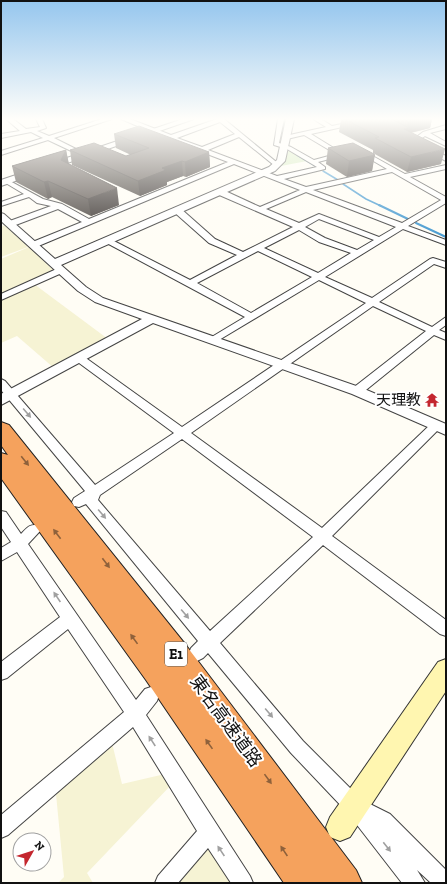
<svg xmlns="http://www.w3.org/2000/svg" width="447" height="884" viewBox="0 0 447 884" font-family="'Zilla Slab','Noto Sans JP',serif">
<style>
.farmland{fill:#f6f3d4}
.green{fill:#d5ebbd}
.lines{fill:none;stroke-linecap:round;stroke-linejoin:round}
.stream-far1{stroke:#3f96cf;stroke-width:1.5}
.stream{stroke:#3f96cf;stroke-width:2}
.minor-casing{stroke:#444;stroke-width:2}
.tertiary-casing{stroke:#444;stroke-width:2}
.secondary-casing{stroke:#333;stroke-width:2}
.motorway-casing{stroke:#222;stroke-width:2}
.minor{fill:#fff;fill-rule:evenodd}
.tertiary{fill:#fff;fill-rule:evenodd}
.secondary{fill:#fff6b0;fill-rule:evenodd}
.motorway{fill:#f5a25d;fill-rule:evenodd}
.wall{fill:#4d4742}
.shaded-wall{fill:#3f3936}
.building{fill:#5a524d;stroke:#3f3936}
.oneway{fill:#a0a0a0}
.oneway2{fill:#8e613b}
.labels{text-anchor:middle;stroke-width:4;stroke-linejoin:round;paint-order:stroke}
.shield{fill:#fff;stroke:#585858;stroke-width:1}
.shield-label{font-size:14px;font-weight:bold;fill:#111}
.poi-label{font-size:15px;fill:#111;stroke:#fff;text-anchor:end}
.near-street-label{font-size:18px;fill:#111;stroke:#fff}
</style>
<rect width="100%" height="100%" fill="#fffdf5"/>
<g class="farmland">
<path d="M5,225l23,22 -27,10v-30z"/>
<path d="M29,247l25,24 -53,24v-36z"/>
<path d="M34,284l74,55 -54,29 -37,-32 -16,7v-44z"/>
<path d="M112,743l10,41 43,-10 7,10 -85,89 6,10h-35l6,-6 -8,-83z"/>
<path d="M206,843l27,40h-61z"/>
</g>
<path class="green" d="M289,150l18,11 -26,5z"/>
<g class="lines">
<g class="stream-far1">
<path d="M281,143l4,-24"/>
<path d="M297,155l20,12"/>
<path d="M323,171l15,9"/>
<path d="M343,184l23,15 15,7"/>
</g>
<g class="stream">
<path d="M379,205l29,14"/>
<path d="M416,223l30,14"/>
</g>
<defs>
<g id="minor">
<path d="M6,119h7l13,10 14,-2 -4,-8h6l4,9 -9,3 12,5 53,-17h10l-58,19 32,16v2l-2,1 -36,-17 -47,15v-4l42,-13 -12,-6 -30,6v-4l19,-3z"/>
<path d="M121,119h9l41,16 46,-16h7l56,46 -5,1 -36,-29 -31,13 69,26 40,-9 -30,-18 -13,-4 4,-26h6l-5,24 12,4 23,13 22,-6 -32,-19 -17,4 -2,-1v-2l41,-9 -13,-8h8l11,7 33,-7h13l-67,15 34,21 -27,7 7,5v2l-41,10 22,8 81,-18 -29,-17v-2l2,-1 45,25 41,-9v4l-36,8 36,20v6l-38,23 38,14v5l-43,-16 -78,48 47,21 58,-39 3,-1 13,4v6l-12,-4 -55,38 53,25 14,-10v8l-7,5 7,3v7l-12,-5 -73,59h-8l-2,-3 2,-3 73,-57 -53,-25 -182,127 131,95 110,-105h8l2,3 -110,110 114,84v16l-6,-2 -117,-89 -103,98 83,98 59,59 28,14 56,56v13h-15l-14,-13 8,13h-23l-55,-71 -56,-59 -83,-100 -5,5 -6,3 -6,-3 -2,-5 2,-5 7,-7 -112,-137 -7,3 -5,-1 -2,-4 2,-4 11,-7 -84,-101v-11l4,2 90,104 79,-52 -99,-73 -1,-2 1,-2h8l99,71 184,-124 -47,-23 -105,63 -4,-1 -1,-2 1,-2 35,-21 -142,-76 1,-2h6l80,41 47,-25 -28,-12 -35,-31v-4h6l35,31 28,13 50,-25 -76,-33v-4h6l37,17 40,-17 -66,-26 -198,83h-6v-4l52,-21 -24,-13 -45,17h-6v-4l44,-16 -14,-3 -8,-6 -28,9v-4l23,-8 -20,-12v-2h4l35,19 19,5 27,15 139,-57 -60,-23zM220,122l15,12 -33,13 -25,-9zM392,172l49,28 -39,23 -89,-33zM306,192l90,35 -17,10 -60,-23 -20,9 -33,-14zM319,219l55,21 -17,10 -32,-12 -20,-11zM299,230l20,12 32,11 -33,20 -54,-25zM258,251l54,26 -61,36 -54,-30zM182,439l131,98 -103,94 -112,-131 2,-5z"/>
<path d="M446,125v4l-16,4 16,9v4l-21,-10 -10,7 -5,-1 13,-10z"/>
<path d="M427,149h4l15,7v5l-19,-10z"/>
<path d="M61,267l4,3 -1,2 -63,28v-6z"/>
<path d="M1,511l5,1 15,22c6,-6 9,-11 18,-8l2,4 -13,14 108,156 9,-11 6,-2 6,2 2,6 -2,6 -11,14 104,161 3,7h-22l-23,-35 -30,35h-23l3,-7 39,-45 -64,-104 -125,108 -7,3v-23l123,-103 -56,-83 -61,49 -6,2v-18l59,-45 -43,-65 -16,9v-13l10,-6 -10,-15z"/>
</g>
<g id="tertiary">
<path d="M183,119h11l-193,67v-6z"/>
<path d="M286,119h8l-9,42 -10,10 -214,94 25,22 17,11 259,90 84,36v11l-94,-41 -199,-71 -152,82v-11l141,-75 -47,-17 -17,-11 -77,-70v-8l3,1 51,45 214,-92 8,-7z"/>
</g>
<path id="secondary" d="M446,659v32l-96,146 -10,4 -10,-4 -4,-10 4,-10 108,-155z"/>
<path id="motorway" d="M1,422l8,3 176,219 171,226 6,13h-78l-138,-203 -145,-202v-25l7,2 -7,-10z"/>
</defs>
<use href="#minor" class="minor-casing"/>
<use href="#tertiary" class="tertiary-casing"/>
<use href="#secondary" class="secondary-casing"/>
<use href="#motorway" class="motorway-casing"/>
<use href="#minor" class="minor"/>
<use href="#tertiary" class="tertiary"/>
<use href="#secondary" class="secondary"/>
<use href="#motorway" class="motorway"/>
</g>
<g class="wall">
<path d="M341,119h91l-2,9 -19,5 30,31 -34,8 -34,-19v-3l-34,-18z"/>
<path d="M114,134l95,18 1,15 -24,10 -3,-1 -16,6v3l-27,11 -68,-31 -2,-15 56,6 5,-1 -15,-7z"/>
<path d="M328,148l46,7 -2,16 -25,6 -21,-13z"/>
<path d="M66,150l3,14 50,41 -28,11 -39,-19 -4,2 -32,-17 -4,-16z"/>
</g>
<g class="shaded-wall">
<path d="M412,119h20l-2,9 -22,5 -4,-4h3l2,-9z"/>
<path d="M445,149l-4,15 -34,8 4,-15z"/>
<path d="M66,150l3,16 -8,-6z"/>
<path d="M209,152l1,15 -24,10 -1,-15z"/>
<path d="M374,154v1h1l-3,16 -25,6 2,-16z"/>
<path d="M182,161l1,15 -16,6v3l-27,11 -2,-15 24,-13z"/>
<path d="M48,181l4,16 -4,2 -4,-17z"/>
<path d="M117,188l2,17 -28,11 -3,-17z"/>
</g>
<g class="building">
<path d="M345,119h47l17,9 -5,1 41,20 -34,8 -36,-19 4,-1z"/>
<path d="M139,126l70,26 -24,10 -3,-1 -20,7 4,2 -28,11 -68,-31 24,-7 32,13 23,-8 -35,-14z"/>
<path d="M353,143l21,11h-1l2,1 -26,6 -21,-13z"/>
<path d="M66,150l-5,10 56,28 -29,11 -40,-18 -4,1 -32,-16z"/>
</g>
<defs><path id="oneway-solid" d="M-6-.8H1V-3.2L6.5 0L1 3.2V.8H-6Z"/></defs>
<g class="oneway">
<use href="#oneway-solid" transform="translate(27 413) rotate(50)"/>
<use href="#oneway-solid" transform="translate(102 514) rotate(50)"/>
<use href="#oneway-solid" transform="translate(57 597) rotate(-124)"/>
<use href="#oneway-solid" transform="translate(185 614) rotate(50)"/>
<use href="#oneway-solid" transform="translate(269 713) rotate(50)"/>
<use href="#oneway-solid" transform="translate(152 741) rotate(-123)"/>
<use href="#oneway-solid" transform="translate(387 847) rotate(52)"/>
<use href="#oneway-solid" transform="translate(221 851) rotate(-124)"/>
</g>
<g class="oneway2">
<use href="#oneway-solid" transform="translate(25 461) rotate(51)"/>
<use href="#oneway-solid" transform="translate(57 534) rotate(-127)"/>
<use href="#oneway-solid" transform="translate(106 563) rotate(53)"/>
<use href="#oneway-solid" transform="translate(134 639) rotate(-126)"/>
<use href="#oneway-solid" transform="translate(209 744) rotate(-125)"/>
<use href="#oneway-solid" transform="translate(268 779) rotate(54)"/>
<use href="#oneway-solid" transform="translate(284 851) rotate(-124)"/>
</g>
<linearGradient id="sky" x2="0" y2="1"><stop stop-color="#95c6ee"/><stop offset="0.49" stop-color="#fffefa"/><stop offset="1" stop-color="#fffefa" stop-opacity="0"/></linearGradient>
<rect width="447" height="243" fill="url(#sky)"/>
<defs>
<symbol id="temple-bare" viewBox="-9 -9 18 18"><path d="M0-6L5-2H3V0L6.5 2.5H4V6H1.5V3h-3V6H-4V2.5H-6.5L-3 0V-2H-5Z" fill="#c4262e" stroke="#fff" stroke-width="2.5" paint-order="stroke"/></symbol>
</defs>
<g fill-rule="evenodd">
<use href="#temple-bare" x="422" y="390" width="20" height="20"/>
</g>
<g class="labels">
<rect class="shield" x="165" y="642" width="22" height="24" rx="3"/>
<g class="shield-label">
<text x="176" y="659">E1</text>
</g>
<g class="poi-label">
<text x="421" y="405">天理教</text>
</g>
<g class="near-street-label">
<text transform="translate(226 721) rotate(54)" y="6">東名高速道路</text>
</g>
</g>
<rect width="447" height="884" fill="none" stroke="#111111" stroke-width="4"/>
<g transform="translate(32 852) rotate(51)"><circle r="19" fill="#ffffff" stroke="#a0a0a0"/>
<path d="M0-3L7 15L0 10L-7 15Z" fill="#c4262e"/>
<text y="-6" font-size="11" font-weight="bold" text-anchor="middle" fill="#111111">N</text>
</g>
</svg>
